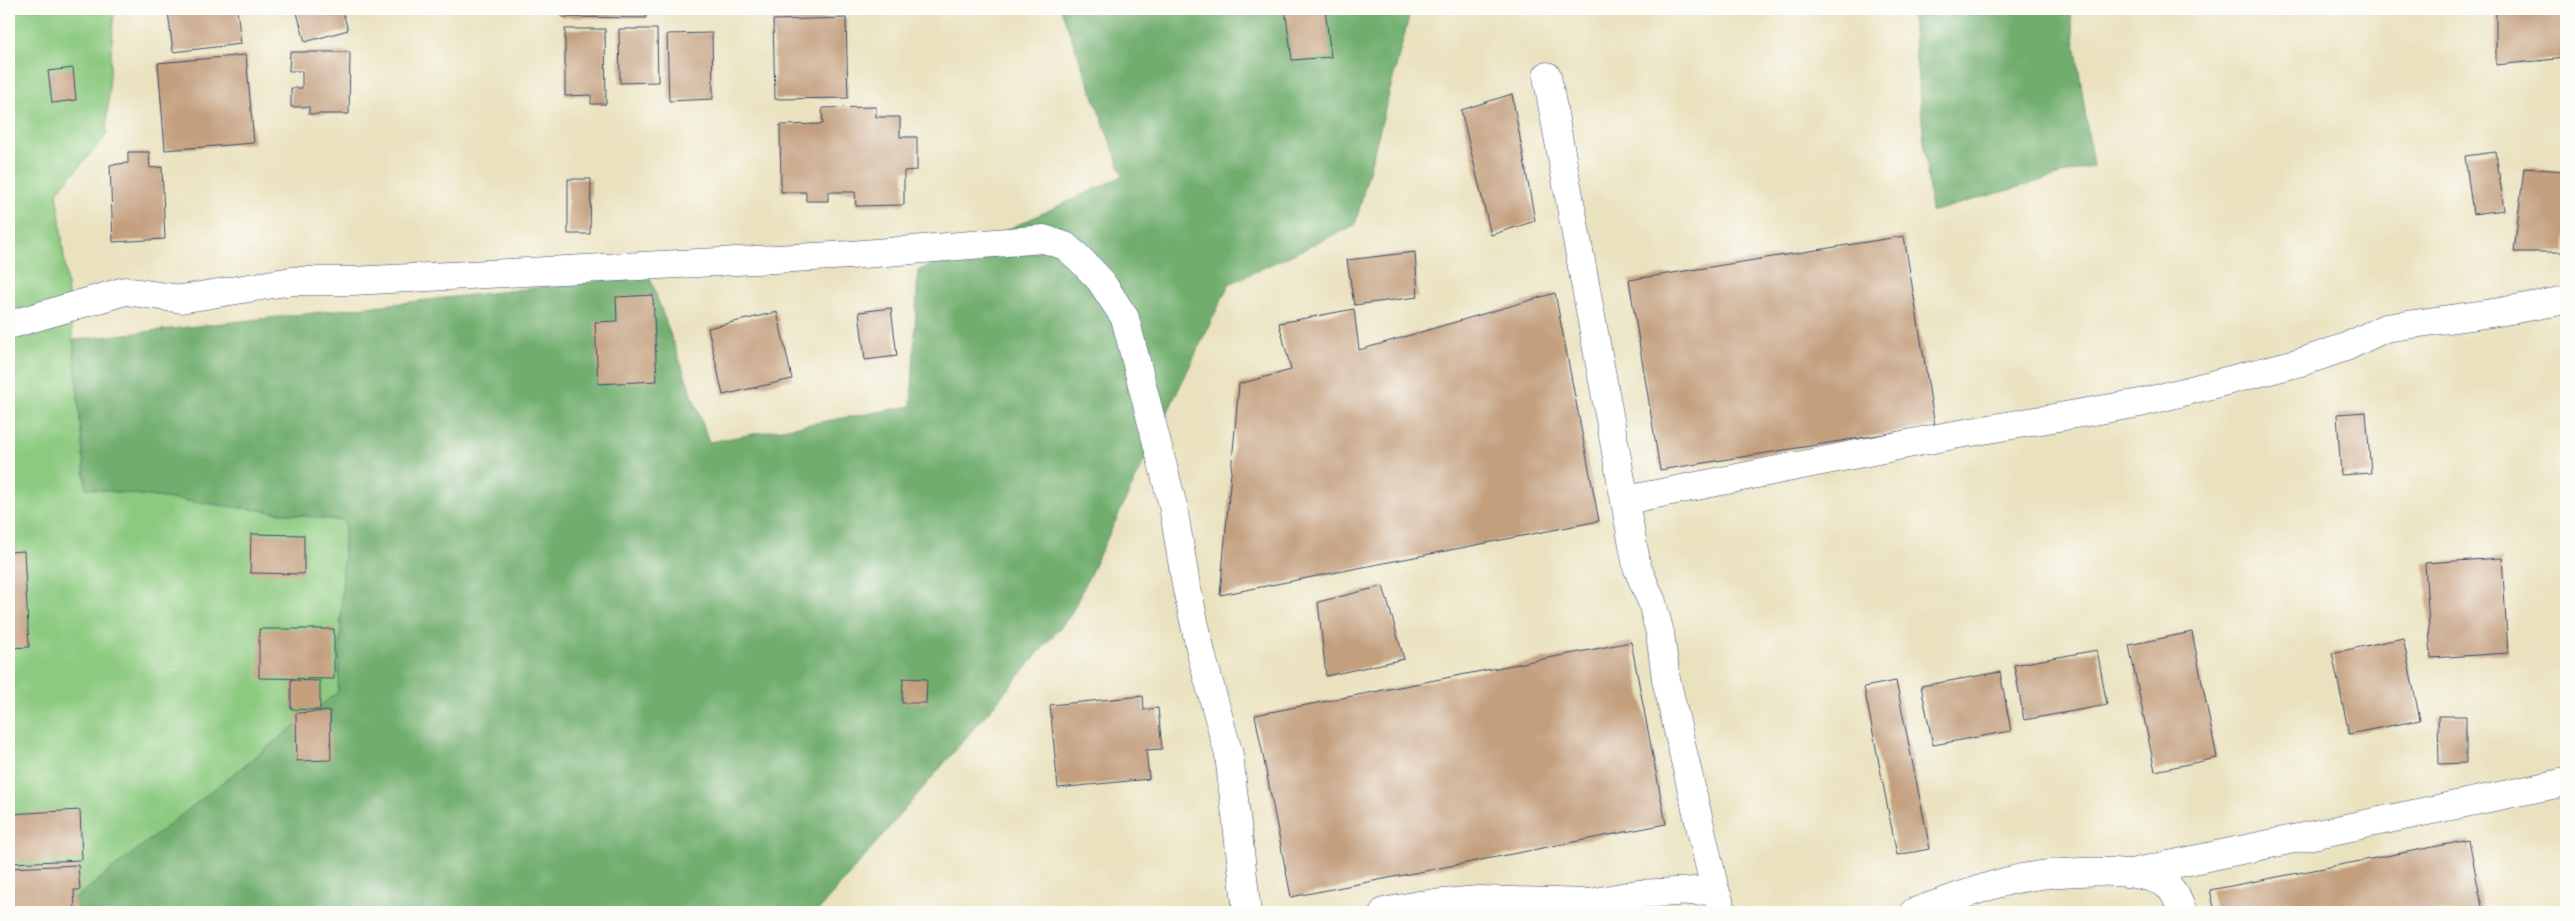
<svg xmlns="http://www.w3.org/2000/svg" width="2575" height="921" viewBox="0 0 2575 921" font-family="'Indie Flower',sans-serif">
<style>
.green{fill:#8cca80;stroke:#547c6f}
.forest{fill:#71ae6e;stroke:#466e66}
.building{fill:#c39f7e}
.lines{fill:none;stroke-linecap:round;stroke-linejoin:round}
.street-casing{stroke:#3a4a6d;stroke-width:29}
.street{stroke:#fff;stroke-width:28}
</style>
<rect width="100%" height="100%" fill="#fdfcf7"/>
<filter id="ink" filterUnits="userSpaceOnUse"><feTurbulence type="fractalNoise" baseFrequency=".02" numOctaves="2"/><feDisplacementMap in="SourceGraphic" scale="10" xChannelSelector="R" yChannelSelector="G"/><feConvolveMatrix kernelMatrix="1 2 1 2 8 2 1 2 1" color-interpolation-filters="sRGB"/></filter>
<filter id="wash" filterUnits="userSpaceOnUse"><feTurbulence type="fractalNoise" baseFrequency=".0096" numOctaves="4" result="noise"/><feDisplacementMap in="SourceGraphic" scale="20" xChannelSelector="R" yChannelSelector="G"/><feGaussianBlur stdDeviation="1.12" result="paint"/><feColorMatrix in="noise" values="0 0 0 0 0 0 0 0 0 0 0 0 0 0 0 0 0 1.4 0 .05"/><feComposite in="paint" operator="in"/></filter>
<g filter="url(#wash)">
<rect width="100%" height="100%" fill="#eae2bf"/>
<path class="green" d="M9,9h105l-8,127 -49,56 16,148 13,148 259,33 -7,171 -280,220h-49z"/>
<g class="forest">
<path d="M1061,9h350l-56,216 -126,59 -159,332 -253,296h-759l280,-220 7,-171 -259,-33 -13,-148 576,-65 60,167 202,-36 7,-135 205,-95z"/>
<path d="M1911,9h159l23,157 -162,46z"/>
</g>
<g id="blocks">
<g class="building">
<path d="M192,9h45l4,35 -68,8 -5,-40z"/>
<path d="M296,9h46l6,21 -43,12z"/>
<path d="M561,9h85v9l-85,-1z"/>
<path d="M1285,9h40l6,48 -39,3z"/>
<path d="M2496,9h70v49l-70,7z"/>
<path d="M846,18l2,80 -73,1 -2,-79z"/>
<path d="M565,29h40l1,75h-15v-9l-26,1z"/>
<path d="M619,29h38l1,53 -38,1z"/>
<path d="M712,33l1,66 -44,2 -2,-67z"/>
<path d="M290,52h60l-1,62h-40v-7h-18v-19h11v-17h-13z"/>
<path d="M246,55l8,88 -89,7 -7,-87z"/>
<path d="M73,68l3,32 -24,3 -4,-32z"/>
<path d="M1512,94l23,127 -44,14 -30,-125z"/>
<path d="M876,107v10h24v20h17v33l-13,1v34l-48,1 -1,-14h-27v9h-22v-9h-25l-1,-67 43,-1 -1,-16z"/>
<path d="M128,152h21l1,16 12,-1 3,72 -52,3 -3,-77 18,-2z"/>
<path d="M2496,152l8,58 -31,4 -8,-58z"/>
<path d="M2524,168l42,3v81h-52z"/>
<path d="M568,179h23l-1,55h-22z"/>
<path d="M1904,236l31,190 -275,44 -31,-190z"/>
<path d="M1415,252l3,45 -64,8 -7,-45z"/>
<path d="M1555,293l44,228 -379,74 19,-211 52,-14 -12,-47 75,-14 5,41z"/>
<path d="M653,295l4,86 -59,3 -3,-62 22,-1 -1,-24z"/>
<path d="M891,308l6,48 -32,4 -6,-48z"/>
<path d="M777,312l15,67 -69,16 -15,-67z"/>
<path d="M2366,412l5,61 -30,2 -4,-61z"/>
<path d="M251,534l53,1v39l-54,-1z"/>
<path d="M24,551l5,96 -20,1v-96z"/>
<path d="M2502,558l6,95 -77,5 -6,-95z"/>
<path d="M1383,586l21,73 -78,17 -8,-74z"/>
<path d="M259,629h75v50l-75,-1z"/>
<path d="M2192,632l25,126 -62,13 -26,-126z"/>
<path d="M2403,638l17,82 -71,14 -17,-81z"/>
<path d="M1631,642l35,182 -375,73 -36,-182z"/>
<path d="M2097,650l10,55 -83,15 -10,-55z"/>
<path d="M2000,672l11,59 -78,14 -12,-59z"/>
<path d="M903,678l24,1 -1,24h-24z"/>
<path d="M291,680l29,1v29l-29,-1z"/>
<path d="M1896,681l34,168 -33,6 -33,-168z"/>
<path d="M1143,696l1,14 14,-2 4,41 -16,1 3,29 -91,9 -8,-83z"/>
<path d="M330,711l1,49 -34,1 -1,-48z"/>
<path d="M2438,716h28v47l-27,1z"/>
<path d="M80,810l2,50 -73,3v-49z"/>
<path d="M2469,840l14,72h-268l-5,-22z"/>
<path d="M78,865l2,25h-6l1,20 -66,2v-44z"/>
</g>
</g>
</g>
<g filter="url(#ink)">
<use href="#blocks" fill-opacity="0" stroke="#3a4a6d" stroke-width="1"/>
<g class="lines">
<defs>
<g id="street">
<path d="M1547,76l90,491 15,35 8,31 6,46 49,211 8,22"/>
<path d="M9,325l116,-34 56,8 111,-18h60l499,-26 193,-16 21,7 14,12 21,22 25,38 48,188 13,79 16,72 27,98 18,157"/>
<path d="M1626,500l322,-64 192,-33 165,-42 41,-14 39,-19 114,-16 67,-12"/>
<path d="M2131,873l435,-91"/>
<path d="M1384,912l35,-7 60,-5 112,3 46,-9 78,-4"/>
<path d="M1914,912c31,-10 62,-23 94,-31 37,-9 119,-16 154,1 12,6 16,19 21,30"/>
</g>
</defs>
<use href="#street" class="street-casing"/>
<use href="#street" class="street"/>
</g>
</g>
<rect width="2575" height="921" fill="none" stroke="#fdfcf7" stroke-width="30"/>
</svg>
